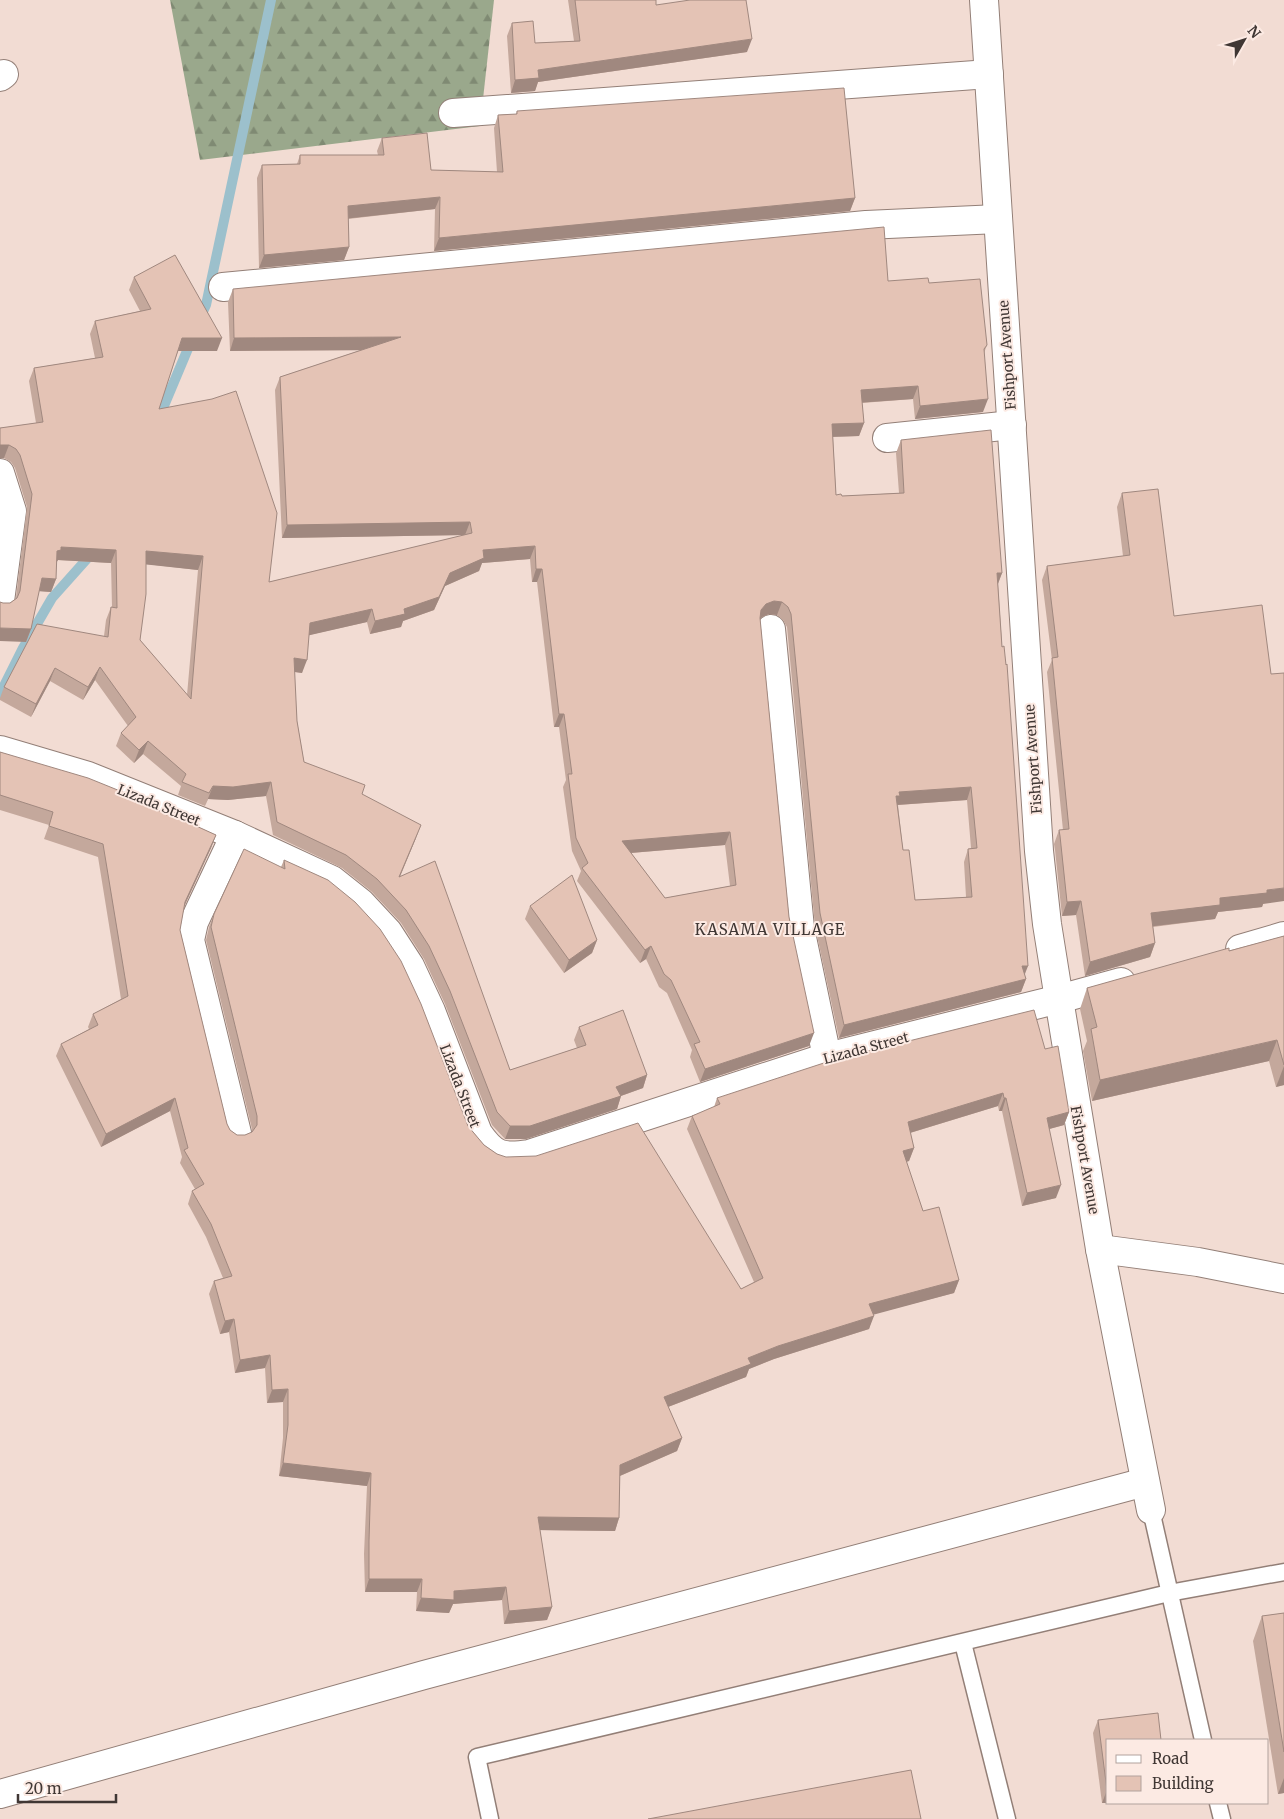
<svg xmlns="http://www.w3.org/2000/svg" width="1284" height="1819" viewBox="0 0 1284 1819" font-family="Merriweather,serif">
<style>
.forest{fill:url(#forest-firs)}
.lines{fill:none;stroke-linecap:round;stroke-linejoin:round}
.stream{stroke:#9cc0cc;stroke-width:10}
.service-casing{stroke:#937f77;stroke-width:19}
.minor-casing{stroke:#937f77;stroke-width:30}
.tertiary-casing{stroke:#937f77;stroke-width:30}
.service{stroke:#fff;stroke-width:16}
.minor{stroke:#fff;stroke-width:28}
.tertiary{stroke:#fff;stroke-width:28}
.wall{fill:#c4a89c;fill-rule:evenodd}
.shaded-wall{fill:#a0887f}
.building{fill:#e4c3b5;stroke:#a0887f;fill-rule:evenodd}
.labels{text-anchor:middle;stroke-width:4;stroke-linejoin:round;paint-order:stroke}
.street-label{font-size:14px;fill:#403734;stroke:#fceae3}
.neighbourhood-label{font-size:15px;letter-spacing:1px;fill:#403734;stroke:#fceae3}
</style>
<defs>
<pattern id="forest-firs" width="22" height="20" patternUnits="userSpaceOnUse" patternTransform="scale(1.25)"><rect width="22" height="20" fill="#9aa88c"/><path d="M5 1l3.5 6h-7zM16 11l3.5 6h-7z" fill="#7f8a73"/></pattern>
</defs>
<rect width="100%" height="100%" fill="#f2dcd3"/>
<path class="forest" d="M170,0h324l-14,126 -280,34z"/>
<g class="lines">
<g class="stream">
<path d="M200,318l6,-13 65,-305"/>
<path d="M158,420l34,-81"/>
<path d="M0,694l23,-46 29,-50 42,-47"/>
</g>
<defs>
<g id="service">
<path d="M1151,1510l52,230"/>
<path d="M963,1643l44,176"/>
<path d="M1218,1803l4,16"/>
<path d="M490,1819l-13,-62 692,-164 115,-21"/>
</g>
<g id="minor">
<path d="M0,77l4,-3"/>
<path d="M453,113l536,-39"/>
<path d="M223,287l643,-62 132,-6"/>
<path d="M887,438l125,-13"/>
<path d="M0,473l12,38 -12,90"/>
<path d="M771,629l29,299 27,129"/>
<path d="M235,835l-41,87 -4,18 47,193"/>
<path d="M1059,999l41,250 51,261"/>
<path d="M1100,1249l98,13 86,17"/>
<path d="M0,1794l424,-119 721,-193"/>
</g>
<g id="tertiary">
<path d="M984,0l55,851 8,73 12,75"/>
<path d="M0,750l88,26 147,59 97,45 29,23 27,29 22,34 21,45 47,122c16,23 24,25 51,21l298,-97 232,-58 62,-17"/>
<path d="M1240,949l44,-13"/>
</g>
</defs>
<use href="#service" class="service-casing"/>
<use href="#minor" class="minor-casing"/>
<use href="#tertiary" class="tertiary-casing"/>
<use href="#service" class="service"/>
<use href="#minor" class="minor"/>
<use href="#tertiary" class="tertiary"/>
</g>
<g class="wall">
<path d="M568,0h88v5l91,47 -209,30 -3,9 -24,2 -4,-57 5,-13 23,20 39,-2z"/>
<path d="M517,111l338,87 -5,13 -416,40 1,-42 -87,10 1,28 -5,13 -85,8 -2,-90 5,-13 35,-1 3,-9h78l-1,-4 5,-13 49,32 66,2 -3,-44 4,-13 18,-1z"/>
<path d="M134,277l83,74h-39l-19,58 110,173 196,-47 -183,3 -7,-148 5,-13 81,-27 -131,1 -2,-49 5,-13 655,-8 41,2 58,62 -3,8 -1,59 -68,7 -2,-20 -51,4 2,20 -5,13 -26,1 3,58 6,1 57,-3 -3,-40 5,-13 101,133 -4,11 26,391 2,4 -5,13 -182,46 -24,-112 -28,-299 -4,-7 -6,-5 -8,-1 -7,3 -2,1 29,299 20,129 -109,36 -10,-25 2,-7 -25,-57 -8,-6 -13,-28 -6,4 -63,-82 4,-10 -9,-20 -9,-64 3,-7 -7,-53h-5l-17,-145h-5l-2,-23 -48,4 -3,8 -34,15 -11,24 -31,11 -2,6 -31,7 -3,-12 -58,13 -7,38 -8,-1 3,49 7,41 58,32 54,44 -16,39 110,193 67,-22 -3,-8 5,-13 68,48 -4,13 -22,8 -4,13 -91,30h-21l-13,-14 -47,-121 -21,-45 -23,-36 -29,-31 -30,-24 -69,-33 -7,-39 -38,4 -20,-1 -3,7 -27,-11 3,-9 -38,-32 -9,9 -18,-17 5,-13 7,-7 -33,-46 -12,20 -33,-19 -19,36 -31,-17v-2l4,-11 100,-51 2,-16 5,-13h1l-1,-44 -53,-3 -2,3v16l-5,13 -12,-1 -8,38 -5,13 -23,-39h7l6,-5 11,-91 -12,-39 -4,-6 -7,-4h-4v-30l36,-5 -7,-42 5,-13 61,-10 -5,-24 5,-13 45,-10 -11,-21zM146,564l52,6 -11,125 -47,-55zM967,800l4,48 -3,1 -4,13 2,35 -51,3 -12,-50 -5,-45zM725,845l5,41 -65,12 -34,-45z"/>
<path d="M1122,493l52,123 89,288 -1,3 -44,5 -3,7 -62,8 2,16 -5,14 -65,19 -9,-61 -14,1 -7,-66 -1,-6 5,-14h4l-16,-158 5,-12 -10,-80 5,-14 76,-10 -6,-49z"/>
<path d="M0,752l194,73 22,10 -5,13 -27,59 -4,23 47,194 3,6 7,5h8l7,-3v-3l-46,-189 3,-13 5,-13 67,-47 3,-7 184,266 16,19 13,9 244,135 13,-7 -67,-153 5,-13 22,-9 3,-9 328,-49 24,63 -5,13 -15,4 7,69 -34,8 -20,-95h-3l-1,-5 -88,27 4,15 -5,13 -3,1 17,49 36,69 -5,13 -81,21 -4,15 -95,30 -25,10 -3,8 -78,30 14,31 -5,13 -57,25 -1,42 -4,13 -75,-1 12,77 -5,13 -43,4 -2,-24 -49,4 -4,9 -33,-2 1,-19h-52l-1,-38 3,-68 -88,-10 4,-38v-36l-16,1 -2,-35 -30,5 -6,-41 -9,2 -11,-40 5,-13 9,-3 -17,-41 -18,-33 4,-13 3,-2 -15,-26 2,-6 -12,-46 -69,36 -45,-91 5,-12 28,-15 -1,-2 5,-13 28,-15 -23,-142 -54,-18 5,-14 -49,-15z"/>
<path d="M530,906l67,34 -5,13 -28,20 -39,-54z"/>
<path d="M1284,936v149l-8,2 -7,-26 -177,40 -9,-50 4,-10 -7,-32 7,-21z"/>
<path d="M1284,1613v180l-6,1 -25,-153 9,-25z"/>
<path d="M1098,1720l63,20 -53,63h-6l-9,-70z"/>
</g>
<g class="shaded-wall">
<path d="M752,39l-5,13 -209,30 -3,9 -24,2 4,-13 23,-10z"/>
<path d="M440,197l-5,12 -92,10 5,-13z"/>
<path d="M855,198l-5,13 -416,40 5,-13z"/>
<path d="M349,247l-5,13 -85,8 5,-13z"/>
<path d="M401,337l-4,13 -167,1 4,-13z"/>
<path d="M182,338h40l-5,13h-40z"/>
<path d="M918,386l-5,13 -57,4 5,-13z"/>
<path d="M988,399l-5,13 -68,7 5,-13z"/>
<path d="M864,423l-5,13 -32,1 5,-13z"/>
<path d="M0,445h9l-5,13h-4z"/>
<path d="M470,522l-5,13 -183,3 5,-13z"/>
<path d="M535,546l-5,13 -48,4 -3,8 -34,15 -11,24 -31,11 -2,6 -31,7 5,-13 29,-12 46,-36 33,-23z"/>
<path d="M61,547l55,3 -5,13 -53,-3 -2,3 1,-12z"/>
<path d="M146,551l57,5 -5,14 -56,-6z"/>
<path d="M536,569h6l-5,13h-5z"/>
<path d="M997,573h5l-5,13z"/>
<path d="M42,578l14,1 -5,13 -14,-1z"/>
<path d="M774,601l8,1 -5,13 -8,-1 -7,3 -5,6 4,-13 5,-6z"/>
<path d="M372,609l-5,13 -61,14 4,-13z"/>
<path d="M0,628l31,1 -5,13 -26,-1z"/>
<path d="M294,658l13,2 -5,13 -13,-2z"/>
<path d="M100,667l-5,13 -12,20 5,-13z"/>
<path d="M55,668l-5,13 -19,36 5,-13z"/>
<path d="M559,714h5l-5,13h-5z"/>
<path d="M148,741l-5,13 -9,9 5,-13z"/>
<path d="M271,782l-5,14 -38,4 -20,-1 -3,7 8,-20z"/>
<path d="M971,787l-4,13 -71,5v-9l3,-4z"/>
<path d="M421,825l-5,13 -22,52 5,-13z"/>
<path d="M730,832l-5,13 -107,9 4,-13z"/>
<path d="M216,835l-5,13 -31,67 5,-13z"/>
<path d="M1284,888v13l-21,3 -1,3 -44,5 -3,7 -69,8 5,-14 69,-15 47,-8z"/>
<path d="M1081,901l-5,14 -14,1 5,-14z"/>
<path d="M597,940l-5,13 -28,20 5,-13z"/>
<path d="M1155,943l-5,14 -65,19 5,-14z"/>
<path d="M651,946l-5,13 -6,4 5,-13z"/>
<path d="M1022,966h6l-5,13z"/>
<path d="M1026,979l-5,13 -182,46 5,-13z"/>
<path d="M814,1033l-5,13 -109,36 5,-13z"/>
<path d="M1277,1040l-8,21 -177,40 8,-21z"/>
<path d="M1284,1066v19l-8,2z"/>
<path d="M647,1075l-4,13 -28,10 6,-2 -4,13 -91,30h-21l5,-13z"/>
<path d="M1003,1093l-5,13 -95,29 5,-13z"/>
<path d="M175,1098l-5,13 -69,36 5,-13z"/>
<path d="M1004,1098h2l-4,13h-3z"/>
<path d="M1069,1112l-5,13 -22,6 5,-13z"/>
<path d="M914,1148l-5,13 -11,3 5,-13z"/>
<path d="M1061,1185l-5,13 -34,8 5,-13z"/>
<path d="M959,1280l-5,13 -89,24 4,-13z"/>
<path d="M874,1316l-5,13 -95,30 -25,10 -3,8 -86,33 4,-13 84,-39 30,-12z"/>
<path d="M234,1319l-5,13 -9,2 5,-13z"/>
<path d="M270,1355l-5,13 -30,5 5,-13z"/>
<path d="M288,1389l-5,13 -16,1 5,-13z"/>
<path d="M682,1438l-5,13 -62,27 5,-13z"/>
<path d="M283,1463l88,10 -4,13 -88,-10z"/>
<path d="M538,1517l81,1 -4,13 -82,-1z"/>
<path d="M369,1579h53l-5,13h-52z"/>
<path d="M506,1587l-4,13 -49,4 -4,9 -33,-2 5,-13 33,-7z"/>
<path d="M552,1607l-5,13 -43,4 5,-13z"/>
<path d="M1284,1778v15l-6,1z"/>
<path d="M1107,1790h1v13h-6z"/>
</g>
<g class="building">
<path d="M575,0h81v5l34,-5h56l6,39 -214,31 1,8 -24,2 -3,-57 21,-2 2,22 45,-2z"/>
<path d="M844,88l11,110 -416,40 1,-41 -92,9 1,41 -85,8 -2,-90 38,-1v-9h84l-2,-17 45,-5 4,37 72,2 -5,-57 19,-1v-3z"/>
<path d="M884,227l4,54 40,-3 1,5 51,-4 7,66 -3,4 4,50 -68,7 -2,-20 -57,4 3,33 -32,1 4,71 5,-1 1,2 62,-3 -3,-53 90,-10 11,143h-5l5,74 2,-1 2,19 1,-1 21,302h-6l4,13 -182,46 -24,-112 -29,-299 -3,-7 -6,-5 -8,-1 -8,3 -5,6 -1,8 29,299 25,116 -109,36 -11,-25 6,-2 -29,-62 -7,-6 -13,-28 -6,4 -63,-82 6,-5 -12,-25 -8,-64h4l-8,-60h-5l-17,-145h-6l-1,-23 -52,4 1,8 -34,15 -11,24 -35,12 1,5 -30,7 -3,-12 -62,14 -3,37 -13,-2 3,63 7,41 61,23 -3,9 59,31 -22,52 36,-16 75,209 76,-25 -7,-18 44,-17 24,65 -31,12 5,9 -91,30h-20l-13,-14 -47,-121 -21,-45 -23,-36 -29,-31 -31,-24 -69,-33 -6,-40 -38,5 -20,-1 -4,7 -27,-11 4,-8 -38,-33 -9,9 -18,-17 15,-16 -36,-50 -12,20 -33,-19 -19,36 -32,-17 33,-63 71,13 3,-30 6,1 -1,-58 -55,-3v3l-4,1 -1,28 -14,-1 -11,51 -31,-1v-26l3,1h7l7,-5 3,-7 12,-97 -12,-39 -4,-6 -7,-4h-9v-17l43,-6 -9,-54 69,-11 -8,-36 56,-12 -17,-32 41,-22 47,83h-40l-23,71 53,-10 24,-8 41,122 -8,69 203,-49 -2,-11 -183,3 -7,-148 121,-40 -167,1 -1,-49zM146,551l57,5 -12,143 -51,-59 6,-46zM971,787l6,61 -9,1 4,48 -57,3 -6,-50h-6l-7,-54h4l-1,-4zM730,832l6,53 -71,13 -43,-57z"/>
<path d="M1158,489l16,127 88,-11 9,69 13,-1v215l-17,2v3l-47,5v7l-69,8 4,30 -65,19 -9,-61 -14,1 -7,-66 -1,-6 10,-1 -17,-171 6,-1 -11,-91 83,-11 -8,-62z"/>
<path d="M0,752l88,26 42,17 37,20 2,-5 27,11 -2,4 22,10 -31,67 -5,28 47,194 3,6 7,5h8l7,-3 5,-7v-9l-46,-189 3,-13 30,-65 41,20 -1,-9 44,20 27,22 25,27 21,32 20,43 47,122 16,19 13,9 9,3 30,-1 102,-33 103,166 22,-11 -71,-162 28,-12 -3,-6 119,-39 198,-49 11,39 13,-3 11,66 -22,6 14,67 -34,8 -21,-95h-2l-1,-5 -95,29 6,26 -11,3 20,60 16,-4 20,73 -90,24 5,12 -96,30 -30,12 3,6 -87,33 18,41 -62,27 -1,53 -81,-1 14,90 -43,4 -3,-24 -52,4v9l-33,-2 1,-19h-53v-38l2,-68 -88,-10 5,-38v-36l-16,1 -2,-35 -30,5 -6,-41 -9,2 -11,-40 18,-5 -21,-52 -19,-33 12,-7 -20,-34 4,-2 -13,-50 -69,36 -45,-90 37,-19 -5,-11 35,-18 -25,-152 -54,-18 4,-14 -53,-17z"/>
<path d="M572,875l25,65 -28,20 -39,-54z"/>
<path d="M1284,936v129l-7,-25 -177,40 -9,-51 6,-2 -10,-39 142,-40v3z"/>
<path d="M1284,1613v139l-22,-136z"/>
<path d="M1158,1713l3,27h-53v50h-1l-9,-70z"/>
<path d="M911,1770l10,49h-273z"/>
</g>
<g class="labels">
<g class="street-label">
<text transform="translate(1007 355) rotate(-94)" y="5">Fishport Avenue</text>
<text transform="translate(1033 759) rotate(-94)" y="5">Fishport Avenue</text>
<text transform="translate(159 805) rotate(22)" y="5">Lizada Street</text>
<text transform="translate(866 1048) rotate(-15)" y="5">Lizada Street</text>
<text transform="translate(460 1086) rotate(69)" y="5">Lizada Street</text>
<text transform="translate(1085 1160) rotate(80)" y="5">Fishport Avenue</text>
</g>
<g class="neighbourhood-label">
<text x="770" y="935">KASAMA VILLAGE</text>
</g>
</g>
<rect x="1106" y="1739" width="162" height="65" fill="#fceae3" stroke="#b1a29d"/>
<rect x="1116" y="1755" width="25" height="8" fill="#ffffff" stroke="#b1a29d"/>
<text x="1152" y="1764" font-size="15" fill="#403734">Road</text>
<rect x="1116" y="1776" width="25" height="15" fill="#e4c3b5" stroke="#b1a29d"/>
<text x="1152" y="1789" font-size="15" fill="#403734">Building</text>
<g transform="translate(1244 40) rotate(51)" stroke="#fceae3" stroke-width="4" paint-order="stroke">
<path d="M0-4L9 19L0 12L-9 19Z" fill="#403734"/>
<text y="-8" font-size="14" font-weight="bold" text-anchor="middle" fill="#403734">N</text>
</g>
<path d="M18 1794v8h98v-8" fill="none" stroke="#403734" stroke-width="2.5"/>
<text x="25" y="1794" font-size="15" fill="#403734" stroke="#fceae3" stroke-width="4" paint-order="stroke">20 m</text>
</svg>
